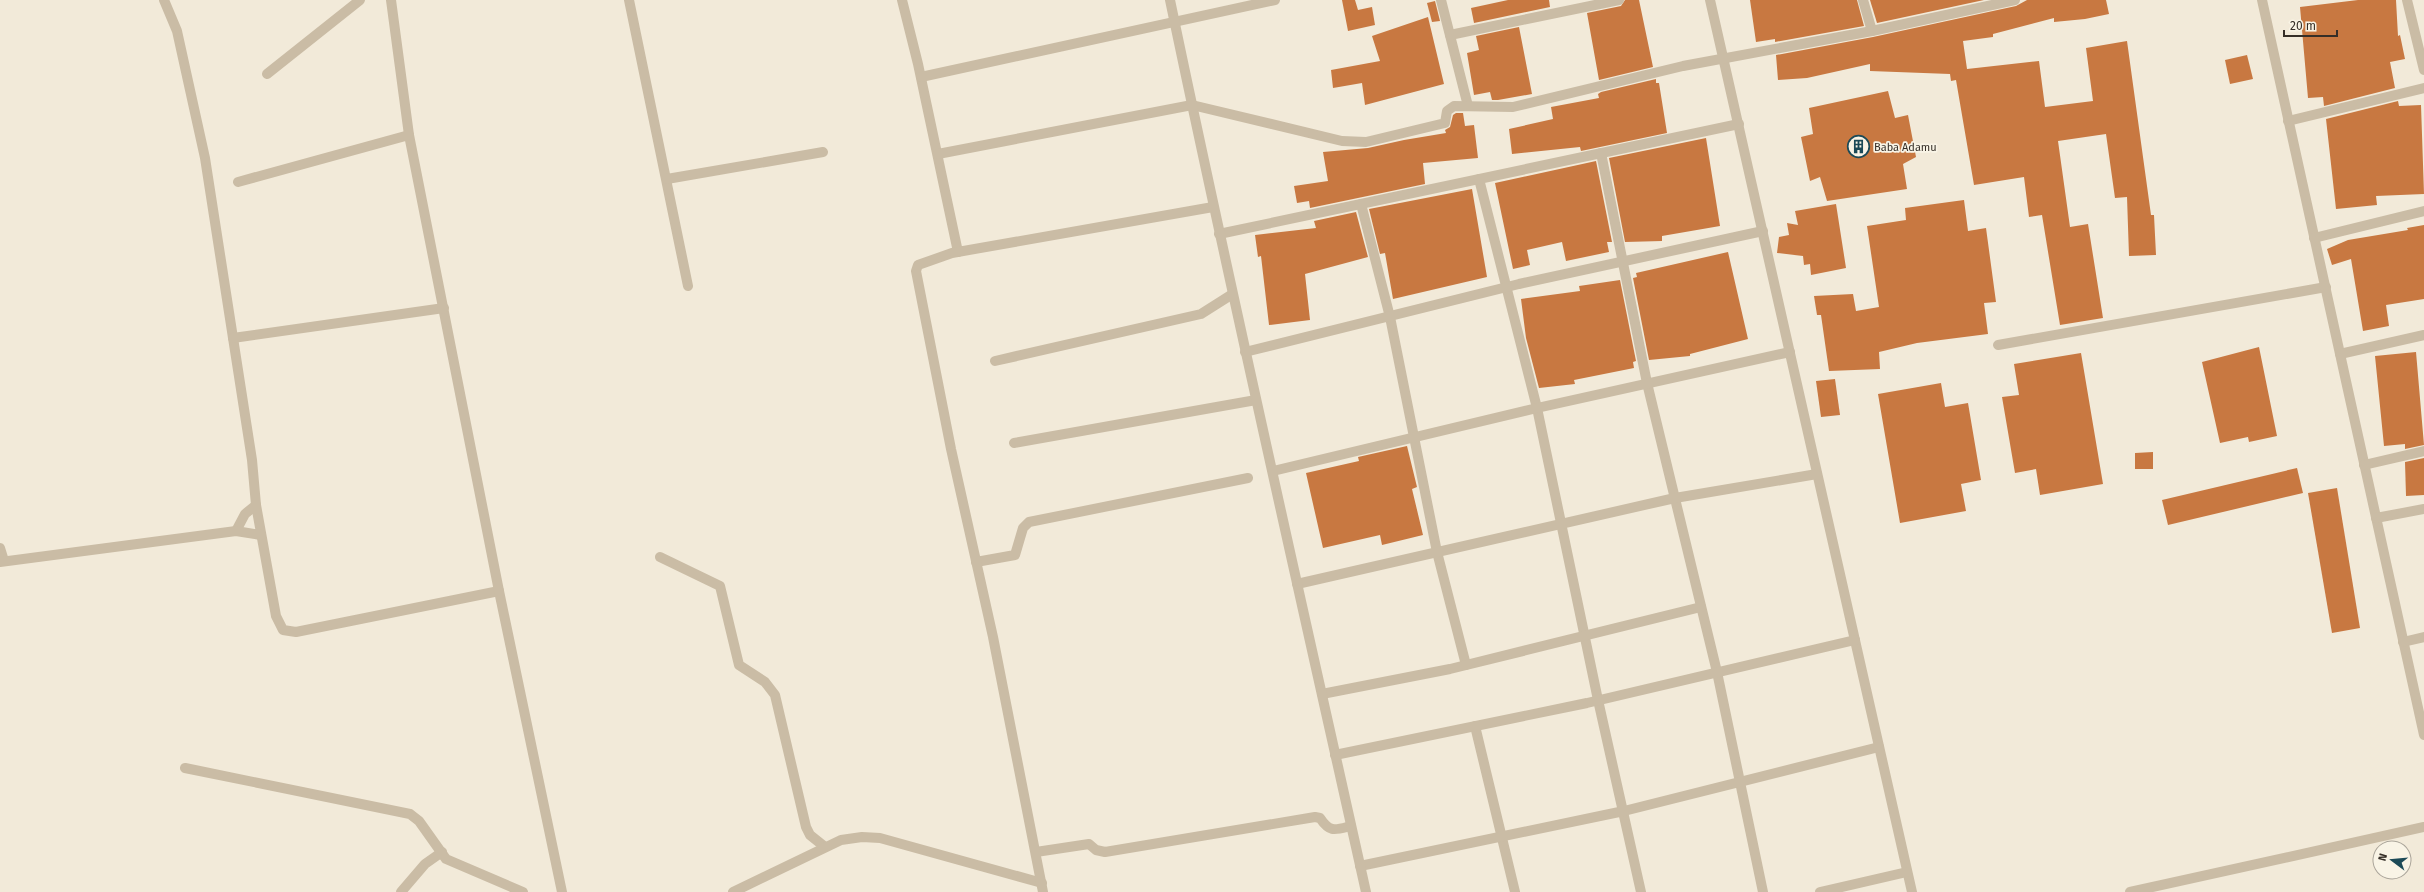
<svg xmlns="http://www.w3.org/2000/svg" width="2424" height="892" viewBox="0 0 2424 892" font-family="'Fira Sans',sans-serif">
<style>
.building{fill:#c87841}
.lines{fill:none;stroke-linecap:round;stroke-linejoin:round}
.service{stroke:#cabca5;stroke-width:10}
.minor{stroke:#cabca5;stroke-width:10}
.tertiary{stroke:#cabca5;stroke-width:10}
.labels{text-anchor:middle;stroke-width:3.5;stroke-linejoin:round;paint-order:stroke}
.poi-label{font-size:11px;fill:#352e27;stroke:#f9f4e6;text-anchor:start}
</style>
<rect width="100%" height="100%" fill="#f2ead9"/>
<g class="building">
<path d="M1342,0h13l3,10 14,-3 3,18 -27,6z"/>
<path d="M1508,0h41l1,7 -76,16 -3,-15z"/>
<path d="M1625,0h14l14,67 -54,13 -12,-67 34,-7z"/>
<path d="M1750,0h107l7,26 -89,16v-3l-19,3z"/>
<path d="M1870,0h114l-107,23z"/>
<path d="M2027,0h79l3,14 -24,5 -31,3v-4l-61,16v3l-30,4 4,28 72,-8 6,46 48,-6 -7,-53 41,-7 24,174h3l2,40 -27,1 -2,-59 -12,1 -9,-64 -48,7 12,86 18,-3 15,94 -43,7 -18,-110 -13,2 -5,-40 -50,8 -18,-105 -5,1 -1,-7 -80,-3v-7l-63,14 -29,2 -2,-25 97,-18 143,-31z"/>
<path d="M2358,0h38l2,36 2,-1 5,24 -15,3 5,26 -71,18 -1,-9 -15,1 -8,-91z"/>
<path d="M1435,1l5,20 -8,1 -5,-19z"/>
<path d="M1428,17l16,67 -79,21 -3,-22 -29,5 -2,-18 49,-9 -8,-25z"/>
<path d="M1519,27l13,67 -34,6h-6l-2,-8 -16,3 -7,-42 12,-3 -3,-14z"/>
<path d="M2247,55l6,24 -23,5 -5,-24z"/>
<path d="M1656,79v4h3l8,50 -86,18 -1,-4 -68,7 -3,-25 44,-10 -2,-12 48,-9 -1,-4 3,-2z"/>
<path d="M1888,91l7,27 13,-3 8,42 -13,7 4,25 -80,12 -7,-24 -10,4 -9,-44 12,-3 -4,-26z"/>
<path d="M2398,101l1,5 22,-1 3,89 -48,2 1,9 -41,4 -10,-90z"/>
<path d="M1456,113h7l2,13 9,-1 4,33 -55,5 2,21 -115,24 -1,-7 -12,2 -3,-17 34,-5 -5,-29 45,-4 36,-8 42,-7 -1,-3 5,-3 3,-12z"/>
<path d="M1706,138l14,88 -58,10v5l-37,1 -16,-84z"/>
<path d="M1596,161l16,81h-5l2,10 -43,9 -4,-19 -35,8 3,15 -17,4 -18,-86z"/>
<path d="M1472,189l15,88 -94,22 -8,-46 -5,1 -11,-45z"/>
<path d="M1964,200l4,31 18,-3 10,74 -12,1 4,31 -71,9 -38,9 1,17 -51,2 -8,-56h-4l-3,-19 39,-2 3,17 23,-4 -12,-81 39,-6 -1,-12z"/>
<path d="M1836,204l10,64 -35,7 -1,-11 -6,1 -1,-9 -26,-3 2,-16 10,-2 -2,-12 11,2 -3,-14z"/>
<path d="M1356,212l12,45 -63,17 5,46 -41,5 -8,-69 -3,1 -3,-22 61,-7 -2,-7z"/>
<path d="M2424,225v74l-38,6 3,21 -26,5 -12,-72 -19,6 -5,-16 21,-9 60,-10 -1,-2z"/>
<path d="M1728,252l20,87 -58,15v2l-41,4 -16,-82 4,-1 -1,-4z"/>
<path d="M1620,280l16,81 -3,1 1,6 -60,12 1,4 -36,4 -13,-50 -5,-39 59,-8 -1,-5z"/>
<path d="M2259,347l18,89 -28,6 -1,-5 -28,6 -18,-81z"/>
<path d="M2416,352l8,93 -19,4v-5l-21,2 -9,-90z"/>
<path d="M2081,353l22,131 -63,11 -4,-26 -21,4 -13,-76 17,-2 -5,-31z"/>
<path d="M1835,379l5,36 -19,2 -5,-36z"/>
<path d="M1941,383l4,24 23,-4 13,77 -20,4 5,27 -66,12 -22,-129z"/>
<path d="M1407,446l10,41 -5,2 11,46 -41,10 -2,-10 -57,13 -17,-75 53,-12 -1,-4z"/>
<path d="M2153,452v17h-18v-16z"/>
<path d="M2424,458v37l-18,1 -1,-34z"/>
<path d="M2297,468l6,25 -135,32 -6,-25z"/>
<path d="M2337,488l23,140 -28,5 -24,-140z"/>
</g>
<g class="lines">
<path class="service" d="M1998,345l328,-58"/>
<g class="minor">
<path d="M164,0l13,31 28,127 47,302 4,45 20,111 7,14 13,2 203,-41"/>
<path d="M391,0l18,135 90,456 63,301"/>
<path d="M629,0l59,286"/>
<path d="M902,0l16,64 40,188"/>
<path d="M1441,0l27,106"/>
<path d="M1710,0l202,892"/>
<path d="M1863,0l9,31"/>
<path d="M2262,0l162,735"/>
<path d="M2407,0l17,70"/>
<path d="M1450,35l169,-35"/>
<path d="M267,74l93,-74"/>
<path d="M921,77l354,-77"/>
<path d="M2288,121l136,-33"/>
<path d="M1601,153l46,230 70,289 46,220"/>
<path d="M938,154l254,-49 150,36 24,1 79,-19 2,-12 7,-5 59,1 170,-41 189,-35 143,-31"/>
<path d="M667,179l156,-27"/>
<path d="M1479,179l58,229 61,292 43,192"/>
<path d="M238,182l171,-47"/>
<path d="M1361,204l29,113 47,235 29,113"/>
<path d="M1219,234l520,-110"/>
<path d="M2314,238l110,-27"/>
<path d="M233,338l211,-30"/>
<path d="M1245,352l274,-68 244,-53"/>
<path d="M2340,354l84,-19"/>
<path d="M995,361l206,-47 30,-19"/>
<path d="M1014,443l242,-43"/>
<path d="M2364,465l60,-14"/>
<path d="M1273,471l264,-63 253,-56"/>
<path d="M2376,518l48,-9"/>
<path d="M236,531l9,-17 11,-9"/>
<path d="M0,548l4,13"/>
<path d="M660,557l60,29 19,79 26,17 10,13 31,132 4,8 15,12"/>
<path d="M0,562l236,-31 25,4"/>
<path d="M976,562l39,-7 8,-27 6,-6 219,-44"/>
<path d="M1297,584l378,-86 142,-24"/>
<path d="M2403,642l21,-5"/>
<path d="M1322,694l128,-25 251,-62"/>
<path d="M1475,726l40,166"/>
<path d="M1335,755l252,-52 268,-63"/>
<path d="M185,768l225,46 9,7 27,38 77,33"/>
<path d="M1036,852l53,-8 7,6 9,2 210,-35 5,1c10,15 15,12 31,8"/>
<path d="M1360,866l264,-55 255,-64"/>
<path d="M401,892l24,-28 17,-12"/>
<path d="M733,892l108,-52 21,-3 18,1 162,45"/>
<path d="M1043,892l-50,-255 -42,-188 -35,-178 2,-6 34,-12 261,-46"/>
<path d="M1820,892l87,-20"/>
<path d="M2130,892l294,-65"/>
</g>
<path class="tertiary" d="M1170,0c62,298 130,595 196,892"/>
</g>
<defs>
<symbol id="building-ring" viewBox="-11 -11 22 22"><circle r="9.5" fill="#f9f4e6" stroke="#1c4a57" stroke-width="1.5"/><path d="M-4-6H4V6H1V3H-1V6H-4ZM-2.5-4.3h1.7v1.8h-1.7ZM.8-4.3h1.7v1.8H.8ZM-2.5-1h1.7V.8h-1.7ZM.8-1h1.7V.8H.8Z" fill="#1c4a57"/></symbol>
</defs>
<g fill-rule="evenodd">
<use href="#building-ring" x="1846" y="134" width="25" height="25"/>
</g>
<g class="labels">
<g class="poi-label">
<text x="1874" y="151">Baba Adamu</text>
</g>
</g>
<g transform="translate(2392 860) rotate(286)"><circle r="19" fill="#f9f4e6" stroke="#aba59a"/>
<path d="M0-3L7 15L0 10L-7 15Z" fill="#1c4a57"/>
<text y="-6" font-size="11" font-weight="bold" text-anchor="middle" fill="#352e27">N</text>
</g>
<path d="M2284 30v6h53v-6" fill="none" stroke="#352e27" stroke-width="2"/>
<text x="2290" y="30" font-size="12" fill="#352e27" stroke="#f9f4e6" stroke-width="3" paint-order="stroke">20 m</text>
</svg>
